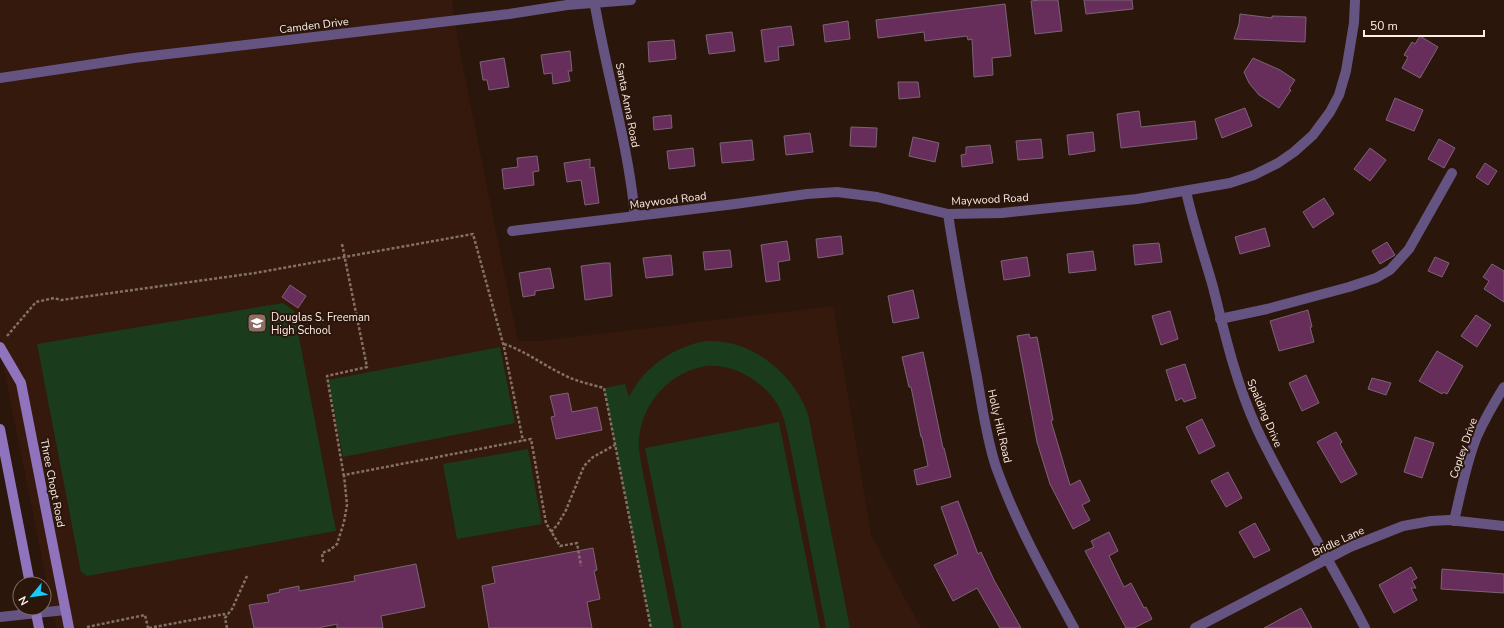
<svg xmlns="http://www.w3.org/2000/svg" width="1504" height="628" viewBox="0 0 1504 628" font-family="'Nunito Sans',sans-serif">
<style>
.built{fill:#34190c}
.green{fill:#1b3b1d}
.building{fill:#682e5b;stroke:#7b6475}
.lines{fill:none;stroke-linecap:round;stroke-linejoin:round}
.path{stroke:#837067;stroke-width:2.5;stroke-dasharray:3 2;stroke-linecap:butt}
.minor{stroke:#655481;stroke-width:10}
.secondary{stroke:#8f73bc;stroke-width:10}
.labels{text-anchor:middle;stroke-width:4;stroke-linejoin:round;paint-order:stroke}
.street-label{font-size:11px;fill:#fdede6;stroke:#2b160c}
.poi-label{font-size:11px;fill:#fdede6;stroke:#2b160c;text-anchor:start}
</style>
<rect width="100%" height="100%" fill="#2b160c"/>
<path class="built" d="M0,0h452l6,42 60,299h22l293,-35 38,229 50,93h-865l-56,-277z"/>
<g class="green">
<path d="M283,303l11,8 42,220 -249,45 -6,-4 -44,-228z"/>
<path d="M707,341c45,-2 86,32 101,73l42,214h-24l-38,-193c-3,-13 -6,-26 -15,-37 -14,-19 -42,-35 -66,-32 -37,5 -65,37 -68,73 -1,8 1,16 2,24l33,165h-23l-47,-240 21,-4 4,13c15,-30 45,-51 78,-56z"/>
<path d="M500,347l15,76 -172,34 -15,-77z"/>
<path d="M779,422l41,206h-138l-37,-180z"/>
<path d="M528,449l14,75 -85,15 -14,-75z"/>
</g>
<g class="building">
<path d="M1040,0h18l4,31 -27,3 -4,-33z"/>
<path d="M1084,0h48l1,9 -47,5z"/>
<path d="M1005,4l6,52 -19,2 1,17 -19,2 -2,-38 -4,1 -1,-4 -42,5 -1,-9 -46,6 -2,-18z"/>
<path d="M1240,14l32,4v-2l34,1 -1,25 -71,-3 5,-15z"/>
<path d="M848,21l2,18 -25,3 -2,-17z"/>
<path d="M791,26l3,19 -16,2 1,13 -14,2 -4,-32z"/>
<path d="M732,32l3,19 -26,3 -3,-19z"/>
<path d="M1420,36l18,11 -18,31 -18,-10 6,-11 -4,-2 8,-13 3,2z"/>
<path d="M674,40l2,19 -27,3 -1,-20z"/>
<path d="M570,51l2,20h-4l2,10 -17,3 -1,-11 -8,1 -3,-19z"/>
<path d="M504,58l5,29 -20,3 -2,-10h-4l-3,-18z"/>
<path d="M1253,58l27,12 15,10 -6,9 2,1 -12,18 -20,-13 -10,-12 -5,-11z"/>
<path d="M898,82h20l2,15 -21,2z"/>
<path d="M1395,98l28,12 -9,21 -28,-11z"/>
<path d="M1245,108l7,18 -30,12 -7,-19z"/>
<path d="M1139,111l2,16 54,-6 2,18 -76,9 -4,-34z"/>
<path d="M671,115l1,13 -18,2 -1,-13z"/>
<path d="M851,127l26,1 -1,19 -26,-1z"/>
<path d="M1093,132l2,19 -26,4 -2,-20z"/>
<path d="M810,133l3,19 -27,3 -2,-19z"/>
<path d="M913,137l26,6 -4,19 -26,-6z"/>
<path d="M1041,139l2,19 -25,2 -2,-19z"/>
<path d="M1439,139l16,9 -11,20 -16,-9z"/>
<path d="M752,140l2,20 -32,3 -2,-20z"/>
<path d="M990,145l3,18 -31,4 -1,-12 5,-1v-7z"/>
<path d="M693,148l2,18 -26,3 -2,-18z"/>
<path d="M1370,148l16,12 -16,21 -16,-12z"/>
<path d="M537,156l2,15 -6,1 1,13 -30,4 -2,-20 16,-2 -1,-9z"/>
<path d="M590,159v9l4,-1 5,36 -14,2 -4,-25 -14,2 -3,-19z"/>
<path d="M1485,163l12,8 -9,14 -12,-8z"/>
<path d="M1324,198l10,16 -21,14 -10,-16z"/>
<path d="M1265,228l5,18 -30,8 -5,-17z"/>
<path d="M841,236l2,18 -25,4 -2,-19z"/>
<path d="M787,241l3,19 -12,2 2,18 -14,2 -5,-37z"/>
<path d="M1387,242l8,13 -15,9 -8,-13z"/>
<path d="M1159,243l3,19 -27,3 -2,-20z"/>
<path d="M730,250l2,17 -27,3 -2,-18z"/>
<path d="M1093,251l3,19 -27,3 -2,-19z"/>
<path d="M671,255l2,20 -27,3 -3,-20z"/>
<path d="M1027,257l3,19 -26,4 -3,-19z"/>
<path d="M1435,257l14,6 -7,14 -14,-6z"/>
<path d="M604,263h6l2,33 -27,4 -4,-34z"/>
<path d="M1492,264l12,7v31l-20,-13 5,-8 -6,-4z"/>
<path d="M550,268l4,20 -19,3v4l-12,2 -4,-24z"/>
<path d="M290,285l16,11 -8,12 -16,-11z"/>
<path d="M913,290l6,28 -26,5 -5,-27z"/>
<path d="M1308,310l4,17h-2l4,15 -35,9 -9,-30z"/>
<path d="M1170,311l8,28 -17,6 -9,-29z"/>
<path d="M1476,315l15,10 -14,22 -16,-11z"/>
<path d="M1029,334l1,4 7,-1 16,83 -2,1 19,64 10,-5 10,21 -8,4 8,15 -17,9 -23,-45 -13,-42 -20,-106z"/>
<path d="M1437,351l26,15 -16,28 -4,-2 -1,2 -23,-13z"/>
<path d="M923,352l20,96h1l7,29 -34,8 -3,-15 14,-4 -6,-29h-1l-10,-50h-2l-7,-30z"/>
<path d="M1185,364l11,34 -12,4 -2,-4 -6,3 -10,-31z"/>
<path d="M1306,375l13,28 -17,8 -13,-28z"/>
<path d="M1372,378l19,5 -5,12 -18,-6z"/>
<path d="M568,393l4,19 25,-5 5,23 -46,9 -5,-22 4,-1 -5,-20z"/>
<path d="M1202,419l13,27 -16,8 -13,-27z"/>
<path d="M1336,432l6,10 -2,2 17,30 -16,9 -24,-41z"/>
<path d="M1415,437l19,6 -12,35 -18,-6z"/>
<path d="M1228,472l14,26 -16,9 -15,-26z"/>
<path d="M958,501l20,53 3,-2 13,28 27,48h-21l-23,-40 -24,13 -19,-36 24,-11 -17,-47z"/>
<path d="M1255,523l15,27 -16,8 -15,-26z"/>
<path d="M1109,532l9,19 -9,5 15,31 7,-4 13,25 2,-1 6,12 -18,9h-8l-41,-77 9,-4 -3,-6z"/>
<path d="M593,548l4,22 -3,1 6,28 -13,3 5,26h-103l-7,-42 13,-3 -3,-16z"/>
<path d="M416,564l9,43 -44,9 2,12h-46v-4l-19,4h-64l-5,-23 20,-3 -2,-7 13,-3 -1,-2 20,-4v5l56,-10 -1,-5z"/>
<path d="M1411,567l6,11 -5,3 4,7h-5l6,12 -23,13 -15,-28z"/>
<path d="M1442,569l62,5v19l-63,-4z"/>
<path d="M1301,608l11,20h-48z"/>
</g>
<g class="lines">
<g class="path">
<path d="M342,244l25,123 -40,9 17,101"/>
<path d="M7,336l29,-34 18,-4 7,2 194,-27 218,-39 31,113 19,94"/>
<path d="M504,344c21,7 38,20 58,30 13,7 27,10 42,14l47,240"/>
<path d="M551,532l7,-8 8,-14 18,-44 9,-9 22,-12"/>
<path d="M323,562l-1,-9 8,-3 7,-6 7,-22 3,-17 -3,-30 187,-36 15,84 14,23 17,-3 4,23"/>
<path d="M87,627l58,-12 3,13"/>
<path d="M149,628l75,-14 1,4"/>
<path d="M227,628l-2,-10 7,-9 15,-33"/>
</g>
<g class="minor">
<path d="M594,0c12,72 34,143 41,216"/>
<path d="M0,78l134,-20 375,-44 58,-9 64,-5"/>
<path d="M1186,191c7,33 18,64 27,96 12,48 23,96 44,142 32,68 74,132 108,199"/>
<path d="M948,214c8,53 18,105 28,158 6,32 10,65 20,95 20,56 49,108 78,161"/>
<path d="M512,231l223,-27 72,-10 30,-2 40,5 71,17 54,-1 135,-14 93,-16 24,-8 24,-12 16,-11 19,-17 17,-23 9,-17 7,-24 8,-48 1,-23"/>
<path d="M1220,319l47,-10 82,-22 27,-9 14,-8 19,-21 43,-76"/>
<path d="M1454,521c7,-29 12,-58 23,-85 8,-17 17,-33 27,-49"/>
<path d="M0,617l65,-7"/>
<path d="M1195,628l155,-81 53,-21 28,-5 18,-1 55,6"/>
</g>
<g class="secondary">
<path d="M0,347l21,36 48,245"/>
<path d="M0,429l30,155"/>
<path d="M35,608l4,20"/>
</g>
</g>
<defs>
<symbol id="school-square" viewBox="-11 -11 22 22"><rect x="-9" y="-9" width="18" height="18" rx="4" fill="#8d6e63" stroke="#2b160c"/><path d="M0-5L7-2L0 1L-7-2ZM-4 1L0 2.5L4 1V4Q0 6-4 4Z" fill="#fff"/></symbol>
</defs>
<g fill-rule="evenodd">
<use href="#school-square" x="246" y="312" width="22" height="22"/>
</g>
<g class="labels">
<g class="street-label">
<text transform="translate(314 25) rotate(-7)" y="4">Camden Drive</text>
<text transform="translate(628 105) rotate(79)" y="4">Santa Anna Road</text>
<text transform="translate(990 199) rotate(-3)" y="4">Maywood Road</text>
<text transform="translate(668 200) rotate(-7)" y="4">Maywood Road</text>
<text transform="translate(1265 413) rotate(67)" y="4">Spalding Drive</text>
<text transform="translate(1000 426) rotate(77)" y="4">Holly Hill Road</text>
<text transform="translate(1463 448) rotate(-71)" y="4">Copley Drive</text>
<text transform="translate(53 483) rotate(79)" y="4">Three Chopt Road</text>
<text transform="translate(1338 541) rotate(-25)" y="4">Bridle Lane</text>
</g>
<g class="poi-label">
<text x="271" y="321">Douglas S. Freeman<tspan x="271" dy="13">High School</tspan></text>
</g>
</g>
<g transform="translate(32 596) rotate(241)"><circle r="19" fill="#2b160c" stroke="#7f6c63"/>
<path d="M0-3L7 15L0 10L-7 15Z" fill="#16cafb"/>
<text y="-6" font-size="11" font-weight="bold" text-anchor="middle" fill="#fdede6">N</text>
</g>
<path d="M1364 30v6h120v-6" fill="none" stroke="#fdede6" stroke-width="2"/>
<text x="1370" y="30" font-size="12" fill="#fdede6" stroke="#2b160c" stroke-width="3" paint-order="stroke">50 m</text>
</svg>
